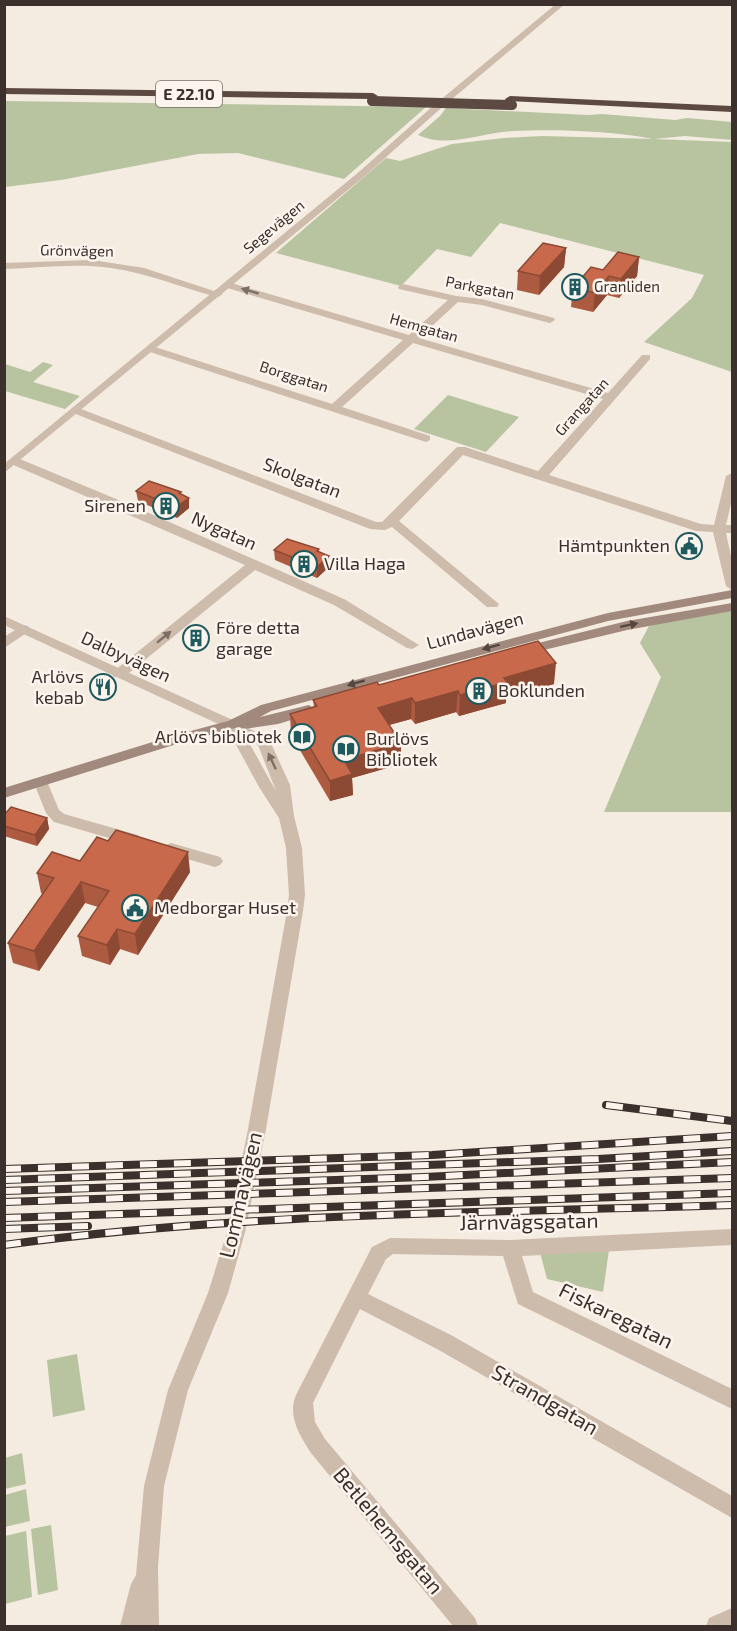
<svg xmlns="http://www.w3.org/2000/svg" width="737" height="1631" viewBox="0 0 737 1631" font-family="'Exo 2',sans-serif">
<style>
.green{fill:#b8c4a0}
.lines{fill:none;stroke-linecap:round;stroke-linejoin:round}
.minor{fill:#cdbbac;fill-rule:evenodd}
.tertiary{fill:#cdbbac;fill-rule:evenodd}
.secondary{fill:#a18a7d;fill-rule:evenodd}
.motorway{fill:#5c4a42;fill-rule:evenodd}
.rail-casing{stroke:#3b302b;stroke-width:8}
.rail{stroke:#fbf5ee;stroke-width:6;stroke-dasharray:17;stroke-linecap:butt}
.motorway-bridge{stroke:#5c4a42;stroke-width:10}
.wall{fill:#ac5a40}
.shaded-wall{fill:#8c4a34}
.building{fill:#c8694b;stroke:#8c4a34;stroke-width:1.5}
.oneway{fill:#7d6f65}
.oneway2{fill:#544640}
.labels{text-anchor:middle;stroke-width:5;stroke-linejoin:round;paint-order:stroke}
.far-street-label{font-size:15px;fill:#3b302b;stroke:#fbf5ee}
.far-poi-label{font-size:15px;fill:#3b302b;stroke:#fbf5ee;text-anchor:start}
.shield{fill:#fbf5ee;stroke:#756b66;stroke-width:1.5}
.shield-label{font-size:16px;font-weight:bold;fill:#3b302b}
.street-label{font-size:18px;fill:#3b302b;stroke:#fbf5ee}
.poi-label{font-size:18px;fill:#3b302b;stroke:#fbf5ee;text-anchor:start}
.near-street-label{font-size:21px;fill:#3b302b;stroke:#fbf5ee}
</style>
<rect width="100%" height="100%" fill="#f4ebe1"/>
<g class="green">
<path d="M5,101l421,6 -82,72 -106,-26 -40,1 -137,26 -56,7z"/>
<path d="M446,108l142,7 14,-1 73,6 12,-2 45,4v18l-47,-4 -31,3 78,3v230l-88,-30 48,-44 12,-23 -204,-52 -29,34 -34,-8 -36,37 -125,-33 110,-95 14,3 52,-17 52,-6 39,-2 110,3c-40,-8 -98,-10 -139,-8 -31,1 -67,18 -96,4l22,-19z"/>
<path d="M43,362l10,3 -20,17 47,14 -15,13 -60,-18v-27l25,8z"/>
<path d="M448,395l71,22 -33,35 -72,-23z"/>
<path d="M732,609v203h-128l57,-135 -21,-34 9,-17 35,-9z"/>
<path d="M609,1250l-6,42 -56,-13 -7,-27z"/>
<path d="M77,1354l8,56 -32,7 -6,-57z"/>
<path d="M22,1453l4,31 -21,5v-31z"/>
<path d="M26,1489l4,32 -25,6v-32z"/>
<path d="M51,1525l7,65 -20,5 -7,-66z"/>
<path d="M26,1531l6,66 -27,7v-68z"/>
</g>
<g class="lines">
<g class="minor">
<path d="M92,260l52,8 79,26 -5,3c-36,-9 -70,-24 -107,-29 -35,-5 -71,0 -107,1v-6z"/>
<path d="M228,282l181,53 39,-35 -49,-11 -1,-2 5,-3 53,12 26,3 72,19 1,2 -5,3 -68,-18 -24,-3 -39,36 189,55 34,-38h8v4l-101,116 152,49 13,1 12,-49 6,-3v26l-6,26h6v8h-6l6,28v29l-6,-4 -13,-54 -17,-1 -233,-76 -64,66 100,83 -2,3h-10l-95,-80 -7,3 -15,-1 -297,-116v-4h8l295,113h6l75,-75h8l73,24 65,-72 -190,-56 -71,64 88,29v4l-4,2 -279,-91v-4h8l177,57 71,-64 -179,-53 -1,-2z"/>
<path d="M15,457l118,49 211,93 75,46 -7,4 -5,-1 -73,-43 -79,-35 -131,107h-10l-2,-3 2,-3 131,-106 -234,-101v-6z"/>
<path d="M23,625l5,1 2,3 -2,3 -24,16v-11z"/>
<path d="M41,778l5,1 13,31 5,4 74,21 3,4 -3,4 -5,2 -79,-23 -8,-9 -12,-30z"/>
<path d="M171,843l49,14 3,4 -3,4 -5,2 -49,-14 -3,-4 3,-4z"/>
<path d="M732,1229v16l-210,11 11,36 199,97v20l-214,-105 -15,-48 -110,-2 -7,5 -18,35 83,41 281,161v22l-295,-169 -77,-40 -47,94 2,19 10,17 150,179 3,8h-25l-142,-173c-11,-17 -24,-37 -15,-58l76,-148 18,-9 120,2z"/>
<path d="M732,1608v18h-26l3,-8z"/>
</g>
<g class="tertiary">
<path d="M556,4h9l-126,106 -73,65 -362,298v-9l356,-293 73,-65z"/>
<path d="M4,616l233,106 32,17 21,46 4,31 8,32 3,47 -2,16 -37,218 -21,103 -17,61 -40,97 -24,96 -6,81 1,59h-39l11,-42 5,-9 8,-89 24,-96 40,-97 19,-61 21,-103 39,-218 2,-16 -3,-47 -7,-30 -20,-31 -32,-59 -223,-103zM247,739l11,6 18,46 -4,-7z"/>
</g>
<g class="secondary">
<path d="M732,590v8l-124,23 -337,90 -11,6 49,-12 7,5 -2,3 -36,11 -34,5 -5,-2 -59,16 -176,55v-10l168,-52 56,-15 33,-16 347,-92z"/>
<path d="M732,603v8l-105,19 -104,25 -7,-4 2,-3 109,-27z"/>
</g>
<g class="motorway">
<path d="M4,88l369,5 5,3 -5,3 -369,-5z"/>
<path d="M510,96l222,10v6l-226,-11 -1,-2z"/>
</g>
<defs>
<g id="rail">
<path d="M606,1105l126,16"/>
<path d="M4,1169l428,-14 300,-19"/>
<path d="M4,1180l594,-21 134,-8"/>
<path d="M4,1191l420,-14 308,-15"/>
<path d="M4,1202l728,-24"/>
<path d="M4,1218l728,-25"/>
<path d="M4,1229l84,-3"/>
<path d="M4,1245c241,-33 485,-32 728,-40"/>
</g>
</defs>
<use href="#rail" class="rail-casing"/>
<use href="#rail" class="rail"/>
<path class="motorway-bridge" d="M372,101l140,4"/>
</g>
<g class="wall">
<path d="M566,248l-2,19 -25,28 -22,-5 1,-19z"/>
<path d="M639,257l-2,19 -18,22 -12,-3 -14,17 -22,-5 2,-19 30,-18z"/>
<path d="M136,491l45,3 8,14 -12,10 -39,-17z"/>
<path d="M319,549v3l10,15 -12,11 -42,-18 -1,-10z"/>
<path d="M554,684l-48,14v5l-47,13 -3,-4 -41,12 -4,-5 -22,6 12,39 -49,14 1,17 -23,6 -39,-66 -1,-21 24,-7 -1,-7 66,-15z"/>
<path d="M4,815l43,3 2,11 -12,17 -33,-10z"/>
<path d="M80,861l110,11 -52,83 -18,-6 -10,16 -28,-9 -4,-20 20,-29 -13,-4 -46,68 -26,-8 -5,-20 35,-49 -2,-1 -4,-20z"/>
</g>
<g class="shaded-wall">
<path d="M566,248l-2,19 -25,28 1,-19z"/>
<path d="M639,257l-2,19 -18,22 2,-19z"/>
<path d="M609,276l-2,19 -14,17 2,-19z"/>
<path d="M189,498v10l-12,10 -1,-11z"/>
<path d="M329,556v11l-12,11v-11z"/>
<path d="M556,663l-2,21 -48,14v5l-47,13 1,-21 44,-17z"/>
<path d="M458,691l-2,21 -41,12v-21z"/>
<path d="M412,698l-1,21 -33,9v-20z"/>
<path d="M401,743v21l-49,14 1,17 -23,6v-20l14,-21z"/>
<path d="M47,818l2,11 -12,17 -2,-11z"/>
<path d="M188,852l2,20 -52,83 -3,-21z"/>
<path d="M81,882l4,21 -46,68 -5,-20z"/>
<path d="M117,929l3,20 -10,16 -3,-20z"/>
</g>
<g class="building">
<path d="M543,243l23,5 -26,28 -22,-5z"/>
<path d="M618,252l21,5 -18,22 -12,-3 -14,17 -22,-5 18,-21 12,3z"/>
<path d="M149,481l32,11 -2,1 10,5 -13,9 -40,-16z"/>
<path d="M287,539l32,10 -2,2 12,5 -12,11 -43,-17z"/>
<path d="M538,641l18,22 -52,15 3,4 -47,13 -2,-4 -43,12 -3,-5 -34,10 23,35 -57,17 8,14 -22,7 -40,-67 27,-8 -4,-6 64,-18 2,3z"/>
<path d="M11,807l36,11 -12,17 -31,-9v-11z"/>
<path d="M116,830l72,22 -53,82 -18,-5 -10,16 -29,-9 31,-45 -28,-9 -47,69 -26,-8 46,-65 -17,-5 15,-21 28,9 17,-24 11,4z"/>
</g>
<defs><path id="oneway-solid" d="M-6-.8H1V-3.2L6.5 0L1 3.2V.8H-6Z" transform="scale(1.5)"/></defs>
<g class="oneway">
<use href="#oneway-solid" transform="translate(250 291) rotate(-164)"/>
<use href="#oneway-solid" transform="translate(164 637) rotate(-39)"/>
<use href="#oneway-solid" transform="translate(272 761) rotate(-115)"/>
</g>
<g class="oneway2">
<use href="#oneway-solid" transform="translate(629 625) rotate(-12)"/>
<use href="#oneway-solid" transform="translate(491 647) rotate(165)"/>
<use href="#oneway-solid" transform="translate(356 683) rotate(164)"/>
</g>
<defs>
<symbol id="building-ring" viewBox="-11 -11 22 22"><circle r="9.5" fill="#fbf5ee" stroke="#1f5a5e" stroke-width="1.5"/><path d="M-4-6H4V6H1V3H-1V6H-4ZM-2.5-4.3h1.7v1.8h-1.7ZM.8-4.3h1.7v1.8H.8ZM-2.5-1h1.7V.8h-1.7ZM.8-1h1.7V.8H.8Z" fill="#1f5a5e"/></symbol>
<symbol id="civic-ring" viewBox="-11 -11 22 22"><circle r="9.5" fill="#fbf5ee" stroke="#1f5a5e" stroke-width="1.5"/><path d="M-.6-6.5H3V-4.5H.6V-3L4-1V1h2V6H-6V1h2V-1L-.6-3ZM-1.2 2.5V6h2.4V2.5Z" fill="#1f5a5e"/></symbol>
<symbol id="restaurant-ring" viewBox="-11 -11 22 22"><circle r="9.5" fill="#fbf5ee" stroke="#1f5a5e" stroke-width="1.5"/><path d="M-5-6h1v4h1v-4h1v4h1v-4h1v5L-1.5 .5V6h-2V.5L-5-1ZM5-6V6H3V1.5H1.5Q1.5-4 5-6Z" fill="#1f5a5e"/></symbol>
<symbol id="library-ring" viewBox="-11 -11 22 22"><circle r="9.5" fill="#fbf5ee" stroke="#1f5a5e" stroke-width="1.5"/><path d="M-6-4Q-3-5.5-.7-3.5V5Q-3 3-6 4ZM6-4Q3-5.5 .7-3.5V5Q3 3 6 4Z" fill="#1f5a5e"/></symbol>
</defs>
<g fill-rule="evenodd">
<use href="#building-ring" x="560" y="272" width="30" height="30"/>
<use href="#building-ring" x="151" y="491" width="30" height="30"/>
<use href="#civic-ring" x="674" y="531" width="30" height="30"/>
<use href="#building-ring" x="289" y="549" width="30" height="30"/>
<use href="#building-ring" x="181" y="623" width="30" height="30"/>
<use href="#restaurant-ring" x="88" y="672" width="30" height="30"/>
<use href="#building-ring" x="464" y="676" width="30" height="30"/>
<use href="#library-ring" x="287" y="722" width="30" height="30"/>
<use href="#library-ring" x="331" y="734" width="30" height="30"/>
<use href="#civic-ring" x="120" y="893" width="30" height="30"/>
</g>
<g class="labels">
<g class="far-street-label">
<text transform="translate(274 227) rotate(-40)" y="5">Segevägen</text>
<text transform="translate(77 251) rotate(1)" y="5">Grönvägen</text>
<text transform="translate(480 288) rotate(11)" y="5">Parkgatan</text>
<text transform="translate(424 328) rotate(16)" y="5">Hemgatan</text>
<text transform="translate(294 377) rotate(18)" y="5">Borggatan</text>
<text transform="translate(582 407) rotate(-48)" y="5">Grangatan</text>
</g>
<g class="far-poi-label">
<text x="594" y="292">Granliden</text>
</g>
<rect class="shield" x="156" y="81" width="66" height="26" rx="4.5"/>
<g class="shield-label">
<text x="189" y="100">E 22.10</text>
</g>
<g class="street-label">
<text transform="translate(302 478) rotate(21)" y="6">Skolgatan</text>
<text transform="translate(224 531) rotate(24)" y="6">Nygatan</text>
<text transform="translate(475 631) rotate(-15)" y="6">Lundavägen</text>
<text transform="translate(126 657) rotate(25)" y="6">Dalbyvägen</text>
</g>
<g class="poi-label">
<text x="146" y="512" text-anchor="end">Sirenen</text>
<text x="670" y="552" text-anchor="end">Hämtpunkten</text>
<text x="324" y="570">Villa Haga</text>
<text x="216" y="634">Före detta<tspan x="216" dy="21">garage</tspan></text>
<text x="84" y="683" text-anchor="end">Arlövs<tspan x="84" dy="21">kebab</tspan></text>
<text x="498" y="697">Boklunden</text>
<text x="282" y="743" text-anchor="end">Arlövs bibliotek</text>
<text x="366" y="745">Burlövs<tspan x="366" dy="21">Bibliotek</tspan></text>
<text x="154" y="914">Medborgar Huset</text>
</g>
<g class="near-street-label">
<text transform="translate(241 1195) rotate(-77)" y="7">Lommavägen</text>
<text transform="translate(529 1222) rotate(-1)" y="7">Järnvägsgatan</text>
<text transform="translate(616 1316) rotate(26)" y="7">Fiskaregatan</text>
<text transform="translate(545 1400) rotate(30)" y="7">Strandgatan</text>
<text transform="translate(388 1531) rotate(50)" y="7">Betlehemsgatan</text>
</g>
</g>
<rect width="737" height="1631" fill="none" stroke="#3b302b" stroke-width="12"/>
</svg>
